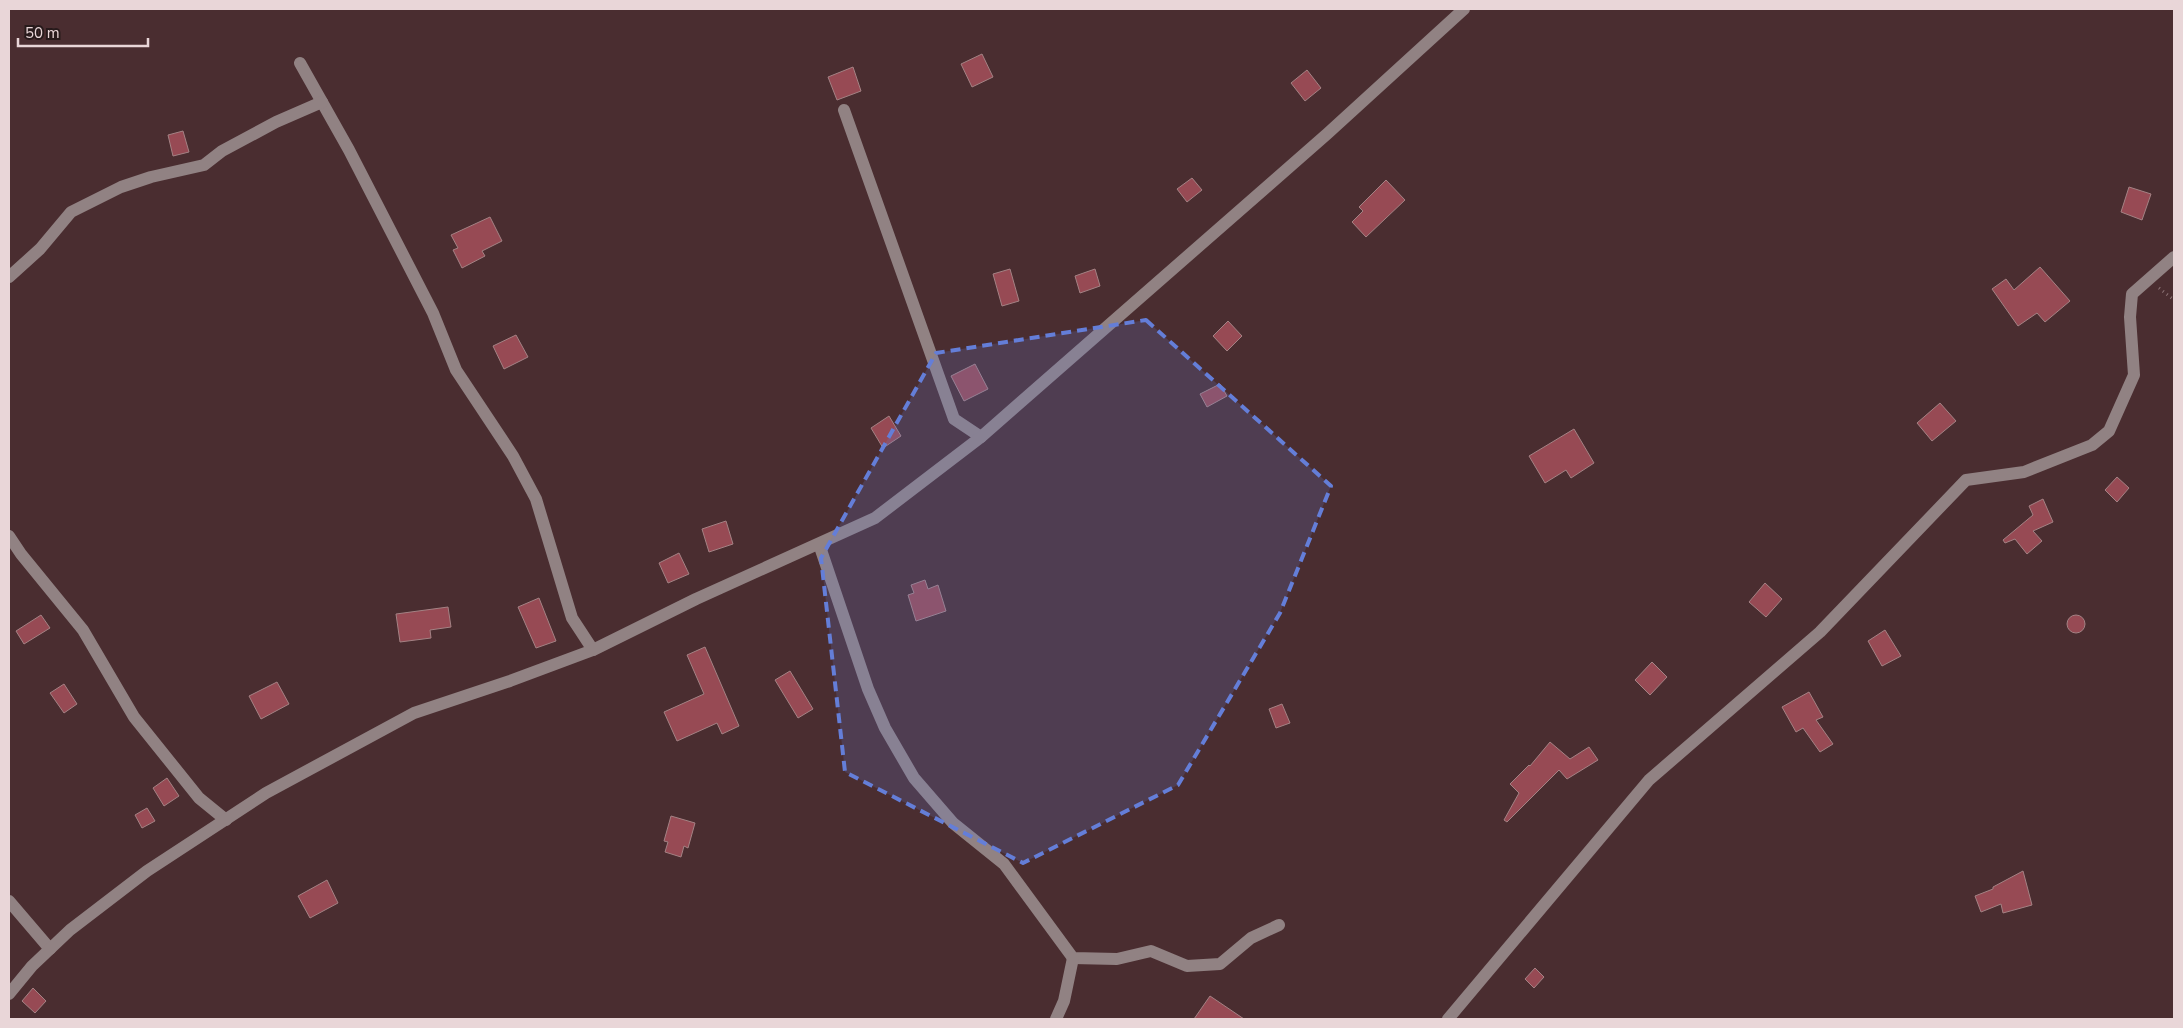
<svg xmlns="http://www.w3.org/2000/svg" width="2183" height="1028" viewBox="0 0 2183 1028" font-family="'Nunito Sans',sans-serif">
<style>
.building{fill:#974a54;stroke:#a48284}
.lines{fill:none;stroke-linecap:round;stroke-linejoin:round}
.path{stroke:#8d7476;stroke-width:3;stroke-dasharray:1 4;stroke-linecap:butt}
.minor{stroke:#918283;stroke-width:12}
.marked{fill:#647ed8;fill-opacity:0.2;stroke:#647ed8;stroke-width:4;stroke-dasharray:10 6;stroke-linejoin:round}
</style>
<rect width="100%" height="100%" fill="#4a2d30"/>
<g class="building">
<path d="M982,54l11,23 -21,10 -11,-23z"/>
<path d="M853,67l8,24 -24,9 -9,-23z"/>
<path d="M1307,70l14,18 -16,13 -14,-18z"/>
<path d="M183,131l6,21 -16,4 -5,-21z"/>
<path d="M1192,178l10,12 -15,12 -10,-13z"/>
<path d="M1386,180l19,20 -39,37 -14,-15 11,-11 -4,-4z"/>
<path d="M2129,187l22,7 -9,26 -21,-8z"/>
<path d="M490,217l12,24 -20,10 3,5 -23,12 -9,-18 5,-2 -7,-13z"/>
<path d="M2040,267l30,34 -25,21 -8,-9 -19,13 -26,-37 14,-10 8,11z"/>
<path d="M1010,269l9,32 -17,5 -9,-32z"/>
<path d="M1095,269l5,17 -20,7 -5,-17z"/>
<path d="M1228,321l14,15 -15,15 -14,-15z"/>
<path d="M516,335l12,22 -24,12 -11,-23z"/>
<path d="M975,364l13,25 -24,12 -13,-25z"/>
<path d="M1220,384l7,12 -20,11 -7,-13z"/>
<path d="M1940,403l16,18 -24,20 -15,-18z"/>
<path d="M889,416l12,20 -18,12 -12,-20z"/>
<path d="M1574,429l20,34 -23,15 -5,-8 -21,13 -16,-27z"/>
<path d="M2117,477l12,11 -12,14 -12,-12z"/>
<path d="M2043,499l10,23 -20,9 9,10 -15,13 -12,-15 -10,4 -2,-3 30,-25 -4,-9z"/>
<path d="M726,521l7,23 -24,8 -7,-23z"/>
<path d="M679,553l10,21 -21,9 -9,-20z"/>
<path d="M925,580l3,9 10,-4 8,26 -30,10 -8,-26 6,-2 -3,-8z"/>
<path d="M1765,583l17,16 -16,18 -17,-15z"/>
<path d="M539,598l17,43 -20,7 -18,-41z"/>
<path d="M448,607l3,20 -21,3 1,8 -31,4 -4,-28z"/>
<circle cx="2076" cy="624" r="9"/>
<path d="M41,615l9,13 -26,16 -8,-13z"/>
<path d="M1885,630l16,26 -19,10 -14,-25z"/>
<path d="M705,647l34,79 -17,8 -5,-11 -40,18 -13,-29 40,-18 -17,-39z"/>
<path d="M1652,662l15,15 -17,18 -15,-15z"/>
<path d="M790,671l23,38 -15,9 -23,-38z"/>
<path d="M277,682l12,22 -28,15 -12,-23z"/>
<path d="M64,684l13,20 -13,9 -14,-20z"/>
<path d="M1809,692l14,25 -7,3 17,24 -13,8 -17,-24 -7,4 -14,-25z"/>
<path d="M1282,704l8,19 -14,5 -7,-19z"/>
<path d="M1550,742l20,17 19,-12 9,13 -31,19 -8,-9 -52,52 -3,-2 15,-27 -9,-9 19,-19 1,1z"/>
<path d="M167,778l12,18 -15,10 -11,-18z"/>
<path d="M147,808l8,13 -13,7 -7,-13z"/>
<path d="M671,816l24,7 -7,25 -4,-2 -3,11 -16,-5 3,-10 -4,-1z"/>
<path d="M2023,871l9,34 -29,8 -2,-9 -20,8 -6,-16 18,-7v-2z"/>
<path d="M327,880l11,23 -28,15 -12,-22z"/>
<path d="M1535,968l9,9 -10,11 -9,-9z"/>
<path d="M33,988l13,13 -11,12 -13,-12z"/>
<path d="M1210,996l34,23h-50z"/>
</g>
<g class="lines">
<path class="path" d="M2159,288l15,12"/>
<g class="minor">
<path d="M300,63l49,87 84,163 23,57 57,86 23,43 36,119 21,32"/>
<path d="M844,110l110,309 27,18"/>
<path d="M9,277l31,-28 31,-37 50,-25 30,-10 53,-12 18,-14 54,-29 46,-20"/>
<path d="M9,536l12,18 62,76 51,87 65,81 27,22"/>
<path d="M819,544l49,145 17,39 29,50 39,45 51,41 69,94 44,1 34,-8 36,15 33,-2 31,-26 28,-13"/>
<path d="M9,901l41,48"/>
<path d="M9,994l23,-28 38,-36 77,-59 119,-78 148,-80 96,-32 83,-31 103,-51 179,-81 106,-81 346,-303 137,-125"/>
<path d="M1056,1019l8,-18 9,-43"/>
<path d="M1448,1019l201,-239 171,-148 146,-152 58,-8 68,-27 17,-14 25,-56 -4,-58 2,-23 42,-37"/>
</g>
</g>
<path class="marked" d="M1146,320l185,166 -51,127 -102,172 -155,78 -178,-91 -24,-214 115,-205z"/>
<rect width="2183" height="1028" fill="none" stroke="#e9d6d8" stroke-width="20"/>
<path d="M18 38v8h130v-8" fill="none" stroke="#e9d6d8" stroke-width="2.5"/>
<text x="25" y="38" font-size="15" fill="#e9d6d8" stroke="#271a1b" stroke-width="4" paint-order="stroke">50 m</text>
</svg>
